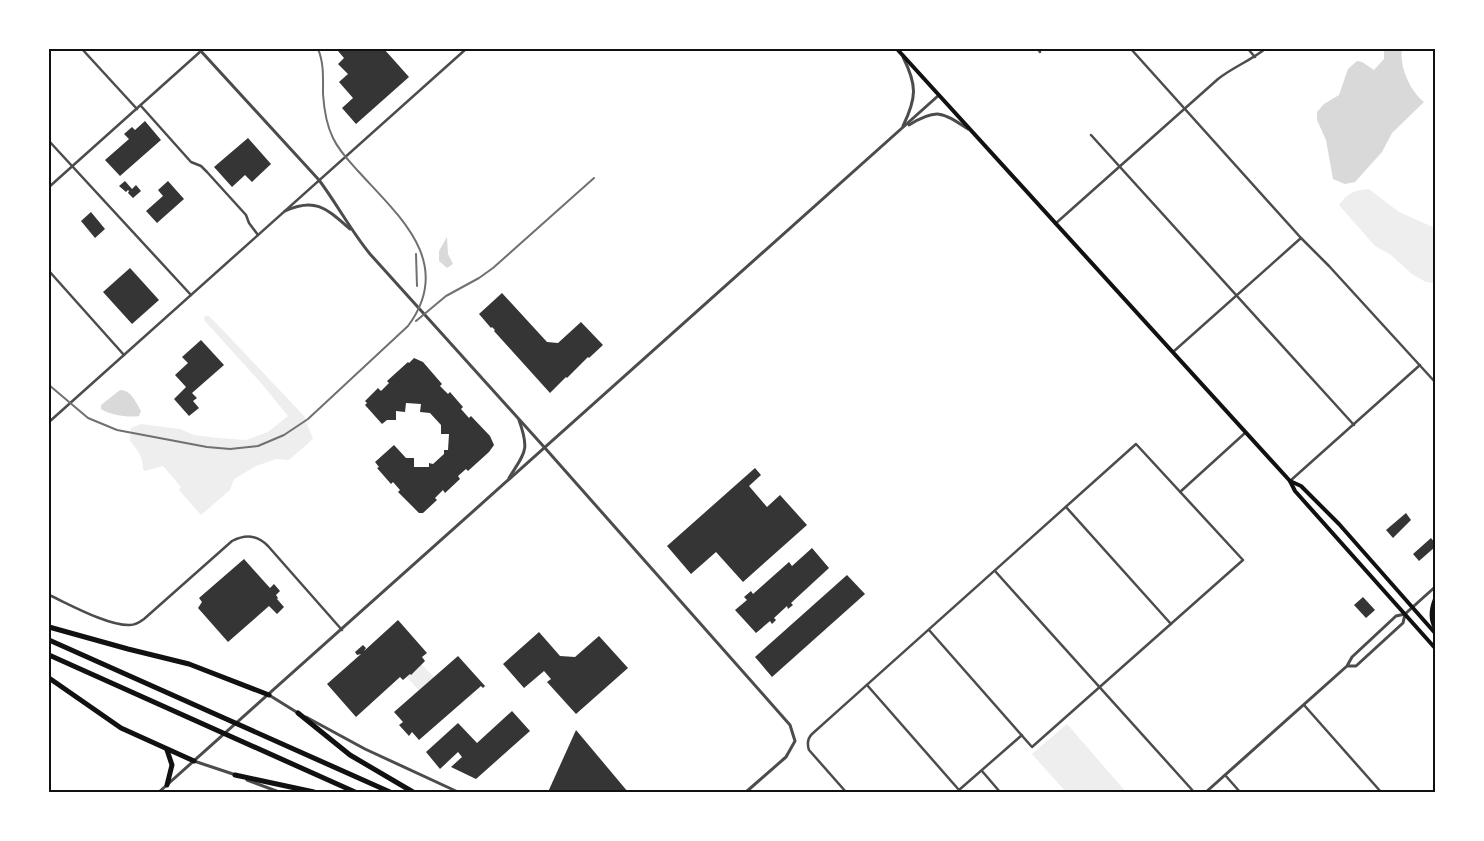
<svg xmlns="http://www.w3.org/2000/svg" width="1484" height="841" viewBox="0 0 1484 841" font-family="Poppins,sans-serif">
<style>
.green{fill:#eee}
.water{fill:#d9d9d9}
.building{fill:#353535}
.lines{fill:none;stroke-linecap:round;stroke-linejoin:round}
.minor{stroke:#4c4c4c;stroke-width:2.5}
.tertiary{stroke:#4c4c4c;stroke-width:3}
.secondary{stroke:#111;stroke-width:4}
.motorway{stroke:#111;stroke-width:5}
.rail{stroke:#707070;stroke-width:2}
.neatline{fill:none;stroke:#111;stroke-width:2}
</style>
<rect width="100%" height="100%" fill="#fff"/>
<g class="green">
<path d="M1369,189l30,23 36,16v55l-9,-1 -13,-7 -22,-20 -16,-9 -36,-41c9,-12 15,-15 30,-16z"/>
<path d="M205,316h4l9,9 86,91 9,23 -24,21 -13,-1 -20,7 -22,13 -4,11 -29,25 -22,-25 2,-3 -18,-21 -18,5 -2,-2c0,-12 -5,-19 -13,-28l1,-13 10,-4 39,5 14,6 24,3 28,2 22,-8 20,-16 -27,-33 -57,-63z"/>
<path d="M421,664l13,13 -15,14 -12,-14 12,-9 -1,-1z"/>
<path d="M1067,724l59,68h-60l-34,-38z"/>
</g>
<g class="water">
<path d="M1384,49h18c-3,17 8,42 22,53l-32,31 -10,19 -27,30 -10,2 -12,-5 -7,-39 -9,-20v-8l7,-8 15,-9 9,-26 9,-8 5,1 12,8 10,-11z"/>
<path d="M447,237l1,17 5,10 -6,4 -8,-7v-10z"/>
<path d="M120,390c11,0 16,12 21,21l-2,5c-10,2 -29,-1 -38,-7v-4z"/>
</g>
<g class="building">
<path d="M340,49h44l25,28 -53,47 -14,-16 11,-10 -14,-16 9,-8 -10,-10 6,-6 -6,-7z"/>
<path d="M145,121l16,19 -41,36 -15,-16 24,-21 -5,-5 8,-7 3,3z"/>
<path d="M248,138l23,26 -19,18 -7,-7 -13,12 -18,-20z"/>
<path d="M125,181l7,8 4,-4 5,6 -8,7 -5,-5 1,-2 -1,-1 -2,2 -7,-6z"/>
<path d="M168,181l16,18 -27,24 -11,-12 17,-15 -5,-6z"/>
<path d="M91,212l14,17 -10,9 -14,-17z"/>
<path d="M130,268l29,32 -27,24 -29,-32z"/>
<path d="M502,293l45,49 11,1 23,-21 22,23 -14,13 -1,-1 -21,21 -1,-1 -16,16 -56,-62 1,-1 -3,-3 -1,1 -12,-14z"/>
<path d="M201,340l23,25 -32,28 5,5 -4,3 6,7 -10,8 -15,-17 12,-12 -11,-12 13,-12 -6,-6z"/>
<path d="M414,358l9,4 19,22 -2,2 8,8 2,-2 13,15 -2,2 8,9 2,-2 19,20 4,9 -5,7 -21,19 -2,-2 -8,7 2,3 -15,14 -2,-3 -8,8 2,2 -14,13h-4l-21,-21 2,-2 -7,-8 -2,2 -14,-16 2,-1 -4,-5 19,-17 12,13h8v9h15v-4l4,1 11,-10v-4h4l1,-16h-8v-9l-11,-12 -10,-1 1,-8 -15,-1 -1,9 -9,-1v9h-9l-5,4 -17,-19 2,-2 -2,-2 13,-13 3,3 8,-8 -2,-2 21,-19 1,1z"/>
<path d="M755,468l6,7 -12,11 18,21 13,-12 27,30 -64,57 -27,-30 -25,22 -24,-28z"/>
<path d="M1406,513l5,7 -18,18 -7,-8z"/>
<path d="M1431,538l4,5v4l-16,14 -6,-7z"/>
<path d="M812,548l17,20 -38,35 2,2 -5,4 -1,-3 -13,12 2,2 -4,4 -2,-3 -14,12 -21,-23 12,-10 -3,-3 7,-6 2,3 36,-32 3,4z"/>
<path d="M244,559l26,29 4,-4 6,7 -4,4 2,3 -1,1 7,8 -7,7 -8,-8 -41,36 -30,-34 4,-6 -3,-4z"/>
<path d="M847,575l18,19 -93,83 -17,-20z"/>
<path d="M1363,597l12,13 -9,8 -12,-13z"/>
<path d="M398,620l29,33 -5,4 3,4 -14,14 -1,-1 -7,6 -3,-3 -44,40 -29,-33 34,-30 -4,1 -2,-3 8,-7 3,3 -2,3z"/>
<path d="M539,632l21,24 15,1 24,-21 29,32 -52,46 -29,-32 4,-3 -7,-8 -20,17 -21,-24z"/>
<path d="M458,656l27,30 -2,2 -2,-2 -62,54 -7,-8 -3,4 -10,-11 4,-3 -9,-10z"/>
<path d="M512,711l18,20 -54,48 -25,-12 11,-10 -4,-5 -18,17 -14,-17 32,-29 19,20z"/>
<path d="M576,730l52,62h-80z"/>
</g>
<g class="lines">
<g class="minor">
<path d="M82,49l55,60"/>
<path d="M1038,49l2,3"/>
<path d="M1131,49l170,189 28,28 106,116"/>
<path d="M1248,49l7,8"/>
<path d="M141,106l50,56 10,4 6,6 39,43 3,8 9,12"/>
<path d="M1091,135l263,290"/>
<path d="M49,141l142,154"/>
<path d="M49,187l152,-136"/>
<path d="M1055,224l163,-145c15,-12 32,-18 47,-30"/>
<path d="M49,271l75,84"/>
<path d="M1173,352l128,-114"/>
<path d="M49,422l417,-373"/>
<path d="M1290,481l130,-116"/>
<path d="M1180,492l65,-59"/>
<path d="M1066,507l105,117"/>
<path d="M995,571l199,221"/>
<path d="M49,595c20,9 59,31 81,30 6,0 10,-3 14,-6l88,-78c14,-7 25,-6 36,5l74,84"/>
<path d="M867,685l92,105 63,-55"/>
<path d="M1304,705l77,87"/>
<path d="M982,771l18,21"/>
<path d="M1225,775l15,17"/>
<path d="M846,792l-37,-42c-2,-6 -2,-11 3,-16 108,-97 217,-193 324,-290l107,116 -211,187 -103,-117"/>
</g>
<g class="tertiary">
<path d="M199,49l120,131c18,24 32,51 51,74l175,194 245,277 5,16 -9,16 -40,35"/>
<path d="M903,57c14,28 14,40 0,69"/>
<path d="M909,125c28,-17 33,-13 59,4"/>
<path d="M285,211c31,-14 42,-2 65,18"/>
<path d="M509,478c16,-26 21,-27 10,-58"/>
<path d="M1348,666h8l24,-22 23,-21 2,-9"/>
<path d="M269,695l29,18"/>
<path d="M306,717l59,32 93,43"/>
<path d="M194,761l42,14"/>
<path d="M247,780l32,12"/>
<path d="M159,792l780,-697"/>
<path d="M1206,792l141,-126 5,-9 44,-41 9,-2 30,-27"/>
</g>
<g class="secondary">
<path d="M897,49l393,432 5,10 140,157"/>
<path d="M1290,481l11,5 38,38 96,109"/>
<path d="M1435,599c-4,10 -5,20 0,29"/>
</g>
<g class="motorway">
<path d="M49,627l79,22 61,15 80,31"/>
<path d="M49,640l341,152"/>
<path d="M49,655l306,137"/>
<path d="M49,678l72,50 73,33"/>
<path d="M298,713l52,42 63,37"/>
<path d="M167,750l5,15 -5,20"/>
<path d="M235,775l79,17"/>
</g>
<g class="rail">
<path d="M416,254l1,32"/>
<path d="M416,321l30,-25 33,-18 14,-10 101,-90"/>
<path d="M49,385l39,33 29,12 90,17 23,2 28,-3 26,-11 24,-16 100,-93c47,-63 -9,-110 -50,-155 -9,-10 -19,-20 -25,-33 -7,-14 -9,-29 -10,-44 0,-16 1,-31 -5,-45"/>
</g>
</g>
<rect width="1484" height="841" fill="none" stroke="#ffffff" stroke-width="100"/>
<rect x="50" y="50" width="1384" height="741" class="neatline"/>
</svg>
